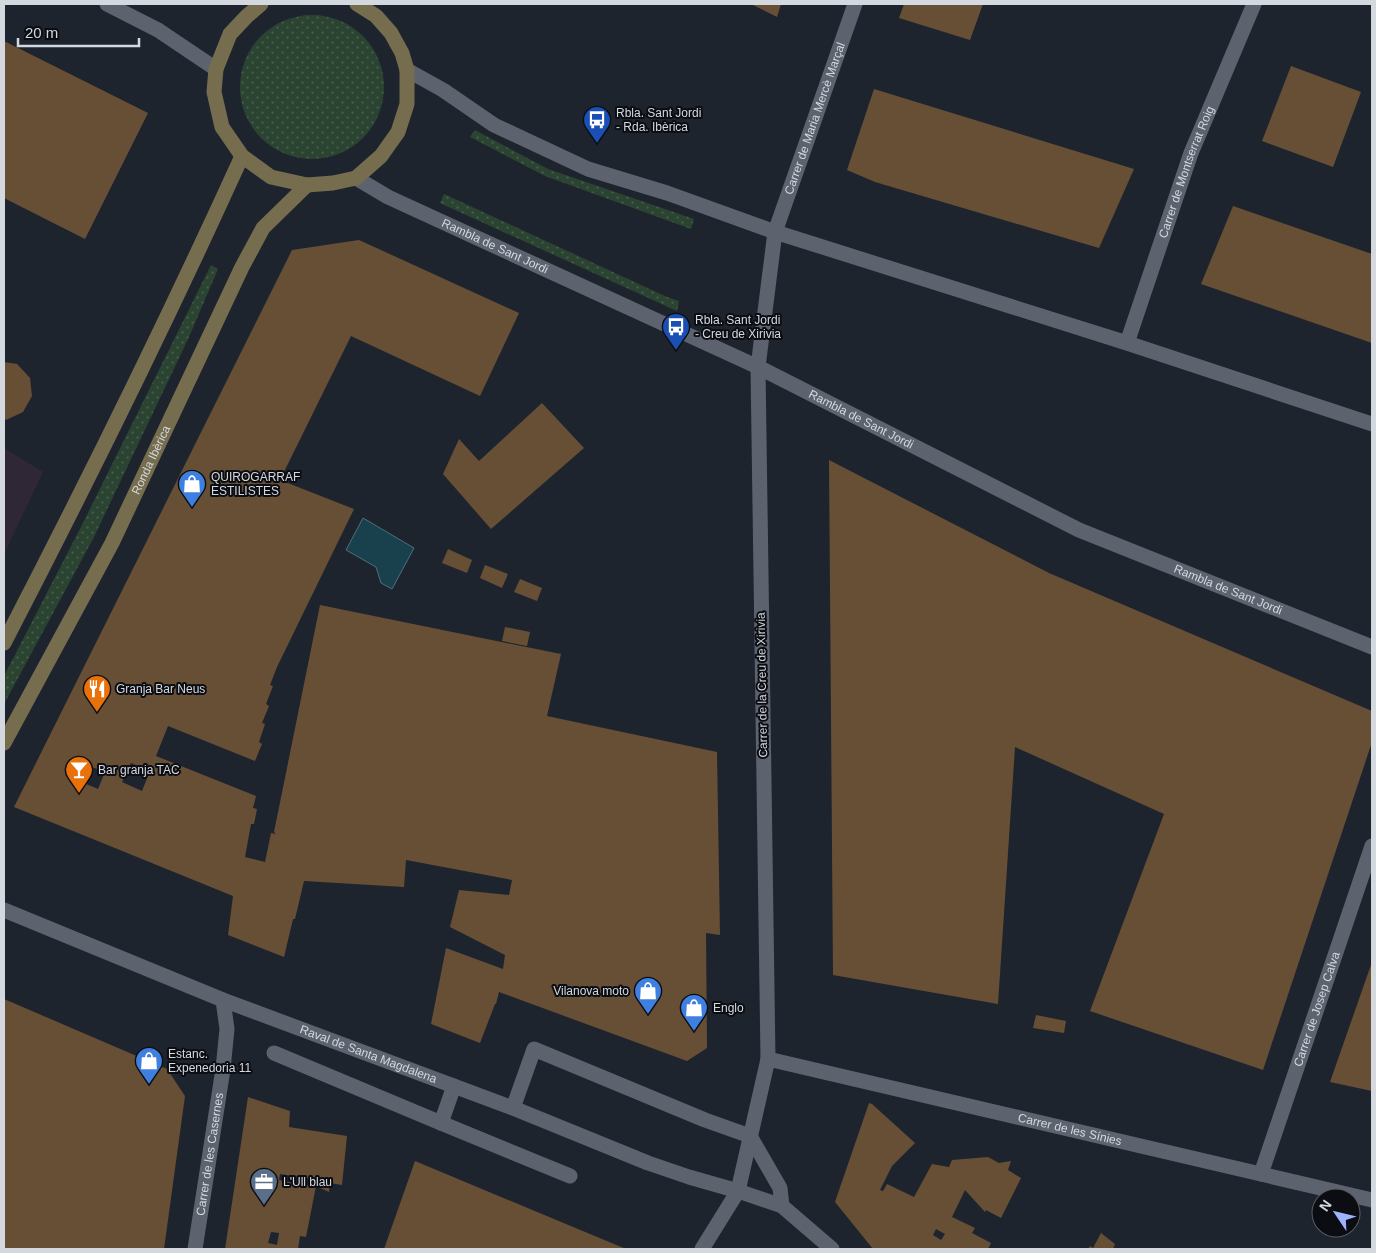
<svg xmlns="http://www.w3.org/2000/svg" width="1376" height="1253" viewBox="0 0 1376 1253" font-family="Arial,sans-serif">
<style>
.education{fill:#302736}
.garden{fill:url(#garden-dots)}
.water{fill:#19404d;stroke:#516e79}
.building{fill:#674f36;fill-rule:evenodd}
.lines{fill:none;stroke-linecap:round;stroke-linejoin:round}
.lane{stroke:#5c636f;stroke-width:15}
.street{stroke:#5c636f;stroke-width:15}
.secondary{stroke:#756d4e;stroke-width:15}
.labels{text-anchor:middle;stroke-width:4;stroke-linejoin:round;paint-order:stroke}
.poi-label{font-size:12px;fill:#d4d8df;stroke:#0b0d12;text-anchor:start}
.street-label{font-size:12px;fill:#d4d8df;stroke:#0b0d12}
</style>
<defs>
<pattern id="garden-dots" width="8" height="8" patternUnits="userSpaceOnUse" patternTransform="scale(1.25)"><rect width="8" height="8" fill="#2b4431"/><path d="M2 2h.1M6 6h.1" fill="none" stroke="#495e4e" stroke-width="1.8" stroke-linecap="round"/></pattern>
</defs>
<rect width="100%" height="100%" fill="#1e242e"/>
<path class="education" d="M4,448l39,24 -39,82z"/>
<g class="garden">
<circle cx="312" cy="87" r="72"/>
<path d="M475,130l73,39 146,50 -3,10 -146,-53 -75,-39z"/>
<path d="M444,194l223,103 12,4 -2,10 -237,-108z"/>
<path d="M211,265l7,4 -29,68 -95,200 -90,167v-28l79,-153z"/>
</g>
<path class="water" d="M363,518l51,30 -22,41 -11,-6 -5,-16 -30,-17z"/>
<g class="building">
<path d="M751,4h30l-4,13z"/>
<path d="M904,4h79l-13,36 -71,-22z"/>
<path d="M4,41l144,72 -63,126 -81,-41z"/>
<path d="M1291,66l70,26 -28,75 -71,-26z"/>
<path d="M874,89l260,80 -35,79 -224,-66 -28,-12z"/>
<path d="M1233,206l139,48v89l-171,-59z"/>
<path d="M359,240l160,73 -39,83 -129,-60 -71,144 74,29 -77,158 -7,18 3,1 -7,18 3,2 -7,17 3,1 -6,18 3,2 -7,17 -87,-35 -12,30 100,40 -3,12 4,1 -3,15h-3l-6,33 20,5 6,-29 5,1 -2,-2 46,-227 241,49 -14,62 170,36 3,183 -14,-2 1,115 -20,13 -188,-69 -3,12h-1l-15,39 -49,-19 15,-76 57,21 2,-14 -55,-28 9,-37 50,5 3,-15 -106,-20 -2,27 -100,-6 -9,38h-2l-9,38 -56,-22 5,-39 -219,-89 278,-557zM79,762l26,10 -7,17 -26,-11zM131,763l19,8 -8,20 -20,-9z"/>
<path d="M4,362l13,2 13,14 2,18 -9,16 -17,8 -2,-1z"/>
<path d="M542,403l42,45 -93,81 -48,-55 16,-35 20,22z"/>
<path d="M829,460l220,113 323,138v31l-109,328 -173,-59 74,-197 -149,-67 -17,257 -165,-29z"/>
<path d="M448,549l24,11 -5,13 -25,-10z"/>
<path d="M485,565l23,9 -6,14 -22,-10z"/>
<path d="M520,579l22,9 -5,13 -23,-9z"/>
<path d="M505,627l25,5 -3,14 -25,-5z"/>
<path d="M1372,962v129l-42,-9z"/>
<path d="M4,999l163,70 18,27 -21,153h-160z"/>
<path d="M1036,1015l30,6 -2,12 -31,-5z"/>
<path d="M248,1097l42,14 -1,16 58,9 -5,49 -12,-2 -1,9 -13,-6 -10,51 -6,-1 -2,13h-73zM280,1174l38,6 -2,6 -22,-3 -15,-3zM271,1232l8,1 -2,12 -9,-2z"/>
<path d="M869,1103l3,1 43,39 -23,23 -12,24 3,1 4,-7 27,13 18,-33 17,3 3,-7 36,-3 11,6 12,-2 -3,9 13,8 -20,40 -15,-8 -1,2 -20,-22 -13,27 23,11 -3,5 19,10 -3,6h-115l-38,-47zM936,1229l9,5 -4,6 -8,-5z"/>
<path d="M415,1161l115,48 96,40h-242z"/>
<path d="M1101,1233l14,11 -2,5h-25l2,-3 3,2z"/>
</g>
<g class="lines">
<g class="lane">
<path d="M274,1053l167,70 13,-37"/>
<path d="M513,1108l21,-59 171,71 45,16"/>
<path d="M441,1123l129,53"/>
</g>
<g class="street">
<path d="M107,4l51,26 58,39"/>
<path d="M407,70l36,20 51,35 94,44 79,24 108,39 352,111 245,81"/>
<path id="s1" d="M356,178l32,19 370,170 321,163 293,117"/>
<path id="s2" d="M1127,343l64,-190 63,-149"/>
<path id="s3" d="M4,910l219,90 290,108 135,55 41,14 49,14 44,15 50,43"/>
<path id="s4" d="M768,1059l604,141"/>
<path d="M750,1136l30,52 2,18"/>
<path id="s5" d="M1261,1174l111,-328"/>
<path id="s6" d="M195,1249l28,-180 4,-40 -4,-29"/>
<path id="s7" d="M702,1249l36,-58 30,-132 -10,-692 17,-135 80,-228"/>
</g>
<g class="secondary">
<path d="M261,4l-14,12 -17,18 -14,35 -2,23 8,35 20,29 29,21 36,8 26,-2 23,-5 25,-22 17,-24 9,-28v-34l-5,-17 -11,-20 -15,-17 -19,-12"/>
<path d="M4,643c83,-160 163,-322 238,-487"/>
<path id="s8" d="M4,743l108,-200 130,-276 21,-39 44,-43"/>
</g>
</g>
<defs>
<symbol id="bus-pin" viewBox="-11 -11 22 30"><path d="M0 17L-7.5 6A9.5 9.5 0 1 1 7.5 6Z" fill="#1a4fb4" stroke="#0b0d12"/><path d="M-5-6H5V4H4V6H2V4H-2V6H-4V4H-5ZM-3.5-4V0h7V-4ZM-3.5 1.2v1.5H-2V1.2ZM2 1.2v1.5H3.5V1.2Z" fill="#fff"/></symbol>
<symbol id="shop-pin" viewBox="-11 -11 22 30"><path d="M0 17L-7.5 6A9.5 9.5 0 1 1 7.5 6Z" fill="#3f7fe0" stroke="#0b0d12"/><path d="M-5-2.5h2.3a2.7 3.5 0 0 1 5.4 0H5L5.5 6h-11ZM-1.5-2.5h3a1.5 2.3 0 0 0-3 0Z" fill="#fff"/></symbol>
<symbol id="restaurant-pin" viewBox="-11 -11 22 30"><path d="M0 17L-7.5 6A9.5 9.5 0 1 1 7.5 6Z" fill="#e8710a" stroke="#0b0d12"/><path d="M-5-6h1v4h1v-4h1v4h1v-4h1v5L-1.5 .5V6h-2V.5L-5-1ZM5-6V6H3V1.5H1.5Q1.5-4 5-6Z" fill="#fff"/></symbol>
<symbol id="bar-pin" viewBox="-11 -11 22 30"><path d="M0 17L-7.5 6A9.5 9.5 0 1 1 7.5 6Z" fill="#e8710a" stroke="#0b0d12"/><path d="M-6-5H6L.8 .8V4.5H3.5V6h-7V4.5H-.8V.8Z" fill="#fff"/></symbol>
<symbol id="office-pin" viewBox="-11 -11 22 30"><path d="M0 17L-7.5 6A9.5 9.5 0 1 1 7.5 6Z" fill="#5c6f8a" stroke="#0b0d12"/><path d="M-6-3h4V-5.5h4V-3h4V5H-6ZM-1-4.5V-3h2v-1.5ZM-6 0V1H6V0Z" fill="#fff"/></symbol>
</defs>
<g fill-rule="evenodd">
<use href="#bus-pin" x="581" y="104" width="32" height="43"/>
<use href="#bus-pin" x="660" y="311" width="32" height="43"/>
<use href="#shop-pin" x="176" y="468" width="32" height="43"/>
<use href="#restaurant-pin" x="81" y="673" width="32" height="43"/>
<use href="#bar-pin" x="63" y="754" width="32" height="43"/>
<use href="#shop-pin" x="632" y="975" width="32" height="43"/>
<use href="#shop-pin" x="678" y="992" width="32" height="43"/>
<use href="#shop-pin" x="133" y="1045" width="32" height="43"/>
<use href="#office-pin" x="248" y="1166" width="32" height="43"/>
</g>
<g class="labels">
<g class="poi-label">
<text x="616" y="117">Rbla. Sant Jordi<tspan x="616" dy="14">- Rda. Ibèrica</tspan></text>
<text x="695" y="324">Rbla. Sant Jordi<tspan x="695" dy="14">- Creu de Xirivia</tspan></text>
<text x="211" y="481">QUIROGARRAF<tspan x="211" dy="14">ESTILISTES</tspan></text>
<text x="116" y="693">Granja Bar Neus</text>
<text x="98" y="774">Bar granja TAC</text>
<text x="629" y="995" text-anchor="end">Vilanova moto</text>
<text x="713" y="1012">Englo</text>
<text x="168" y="1058">Estanc.<tspan x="168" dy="14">Expenedoria 11</tspan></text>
<text x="283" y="1186">L'Ull blau</text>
</g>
<g class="street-label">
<text dy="4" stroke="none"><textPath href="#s7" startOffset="1152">Carrer de Maria Mercè Marçal</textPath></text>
<text dy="4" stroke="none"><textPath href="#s2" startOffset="181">Carrer de Montserrat Roig</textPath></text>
<text dy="4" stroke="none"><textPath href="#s1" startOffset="155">Rambla de Sant Jordi</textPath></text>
<text dy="4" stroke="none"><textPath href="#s1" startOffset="560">Rambla de Sant Jordi</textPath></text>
<text dy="4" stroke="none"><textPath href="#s8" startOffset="319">Ronda Ibèrica</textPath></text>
<text dy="4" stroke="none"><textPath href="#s1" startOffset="965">Rambla de Sant Jordi</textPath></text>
<text transform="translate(762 685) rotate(-91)" y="4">Carrer de la Creu de Xirivia</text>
<text dy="4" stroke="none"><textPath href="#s5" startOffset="174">Carrer de Josep Calva</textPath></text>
<text dy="4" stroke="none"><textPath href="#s3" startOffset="392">Raval de Santa Magdalena</textPath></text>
<text dy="4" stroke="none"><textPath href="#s4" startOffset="310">Carrer de les Sínies</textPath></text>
<text dy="4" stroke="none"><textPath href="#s6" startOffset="96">Carrer de les Casernes</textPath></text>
</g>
</g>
<rect width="1376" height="1253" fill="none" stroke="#d4d8df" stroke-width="10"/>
<g transform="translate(1336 1213) rotate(305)"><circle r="24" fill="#0b0d12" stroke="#5b5e64"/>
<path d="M0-4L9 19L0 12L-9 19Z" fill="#9db4fd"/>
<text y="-8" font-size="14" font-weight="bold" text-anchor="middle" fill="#d4d8df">N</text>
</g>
<path d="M18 38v8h121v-8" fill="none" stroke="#d4d8df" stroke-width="2.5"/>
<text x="25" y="38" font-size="15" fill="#d4d8df" stroke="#0b0d12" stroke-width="4" paint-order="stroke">20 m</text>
</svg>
